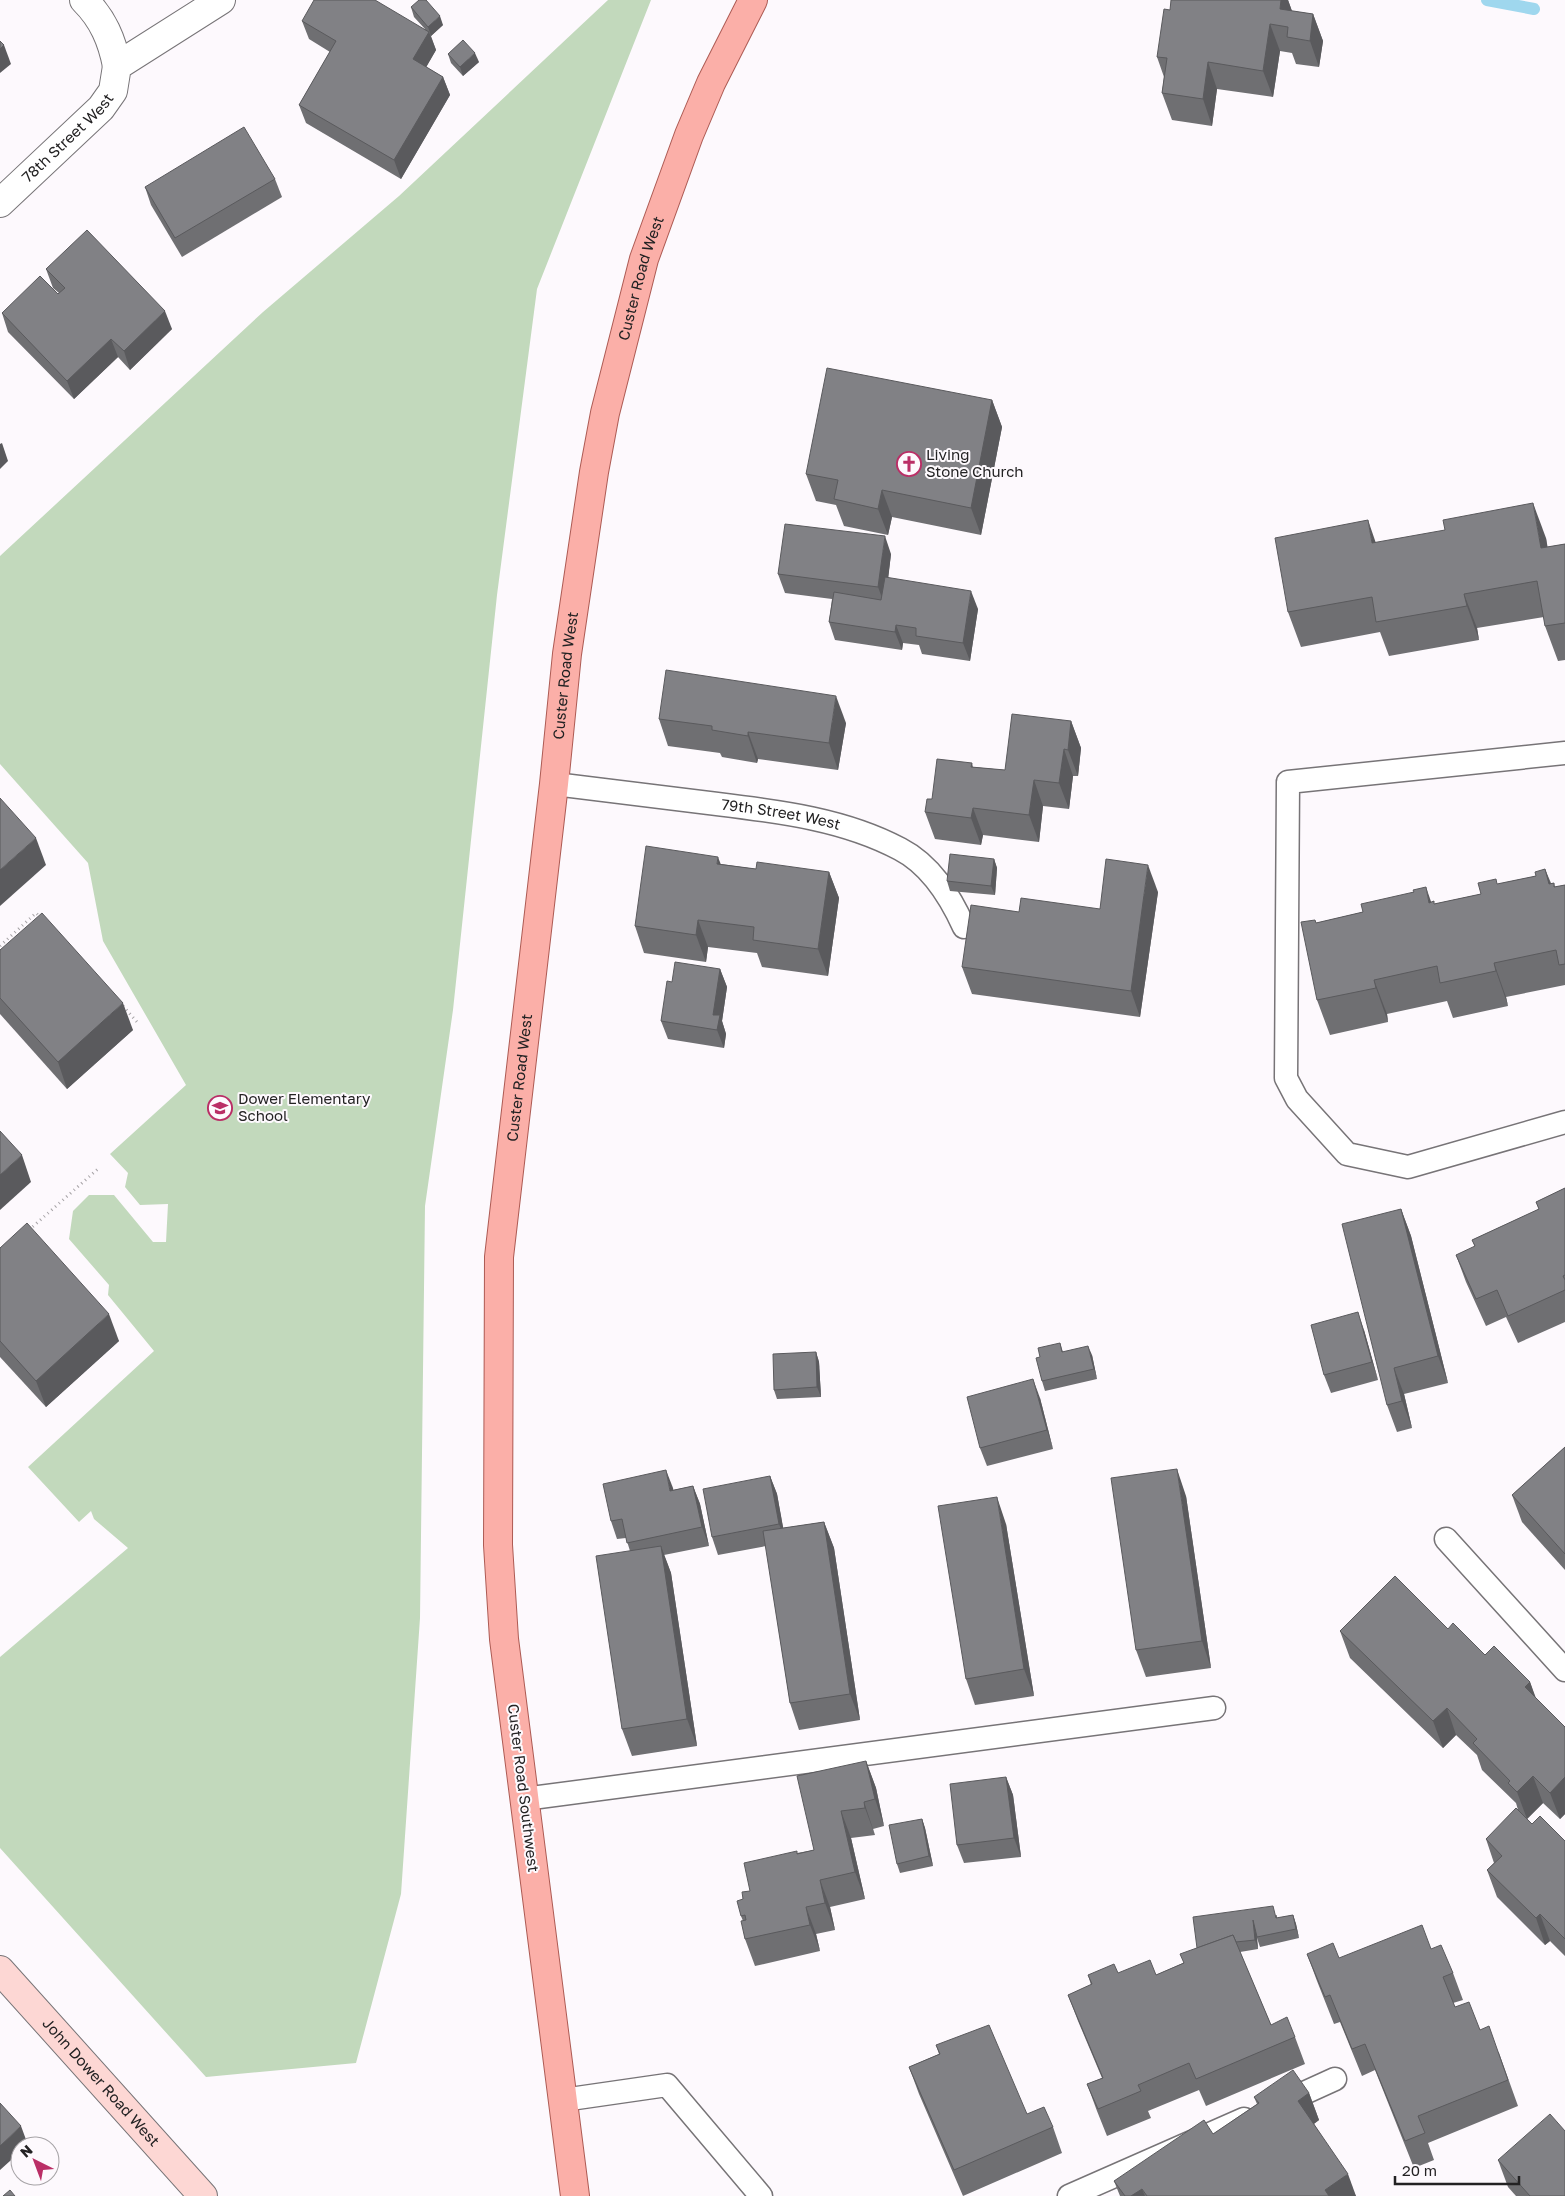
<svg xmlns="http://www.w3.org/2000/svg" width="1565" height="2196" viewBox="0 0 1565 2196" font-family="'Golos Text',sans-serif">
<style>
.green{fill:#c2d9bc}
.lines{fill:none;stroke-linecap:round;stroke-linejoin:round}
.stream{stroke:#9fd7ee;stroke-width:12}
.lane-casing{stroke:#777477;stroke-width:25}
.street-casing{stroke:#777477;stroke-width:30}
.secondary-casing{stroke:#777477;stroke-width:30}
.primary-casing{stroke:#ad5b54;stroke-width:30}
.path{stroke:#a6a3a6;stroke-width:3;stroke-dasharray:1 4;stroke-linecap:butt}
.lane{stroke:#fff;stroke-width:22}
.street{stroke:#fff;stroke-width:28}
.secondary{stroke:#fdd7d4;stroke-width:28}
.primary{stroke:#fbafa8;stroke-width:28}
.wall{fill:#6f6f72}
.shaded-wall{fill:#5a5a5d}
.building{fill:#818185;stroke:#5a5a5d}
.labels{text-anchor:middle;stroke-width:4;stroke-linejoin:round;paint-order:stroke}
.street-label{font-size:15px;fill:#232223;stroke:#fdf9fd}
.poi-label{font-size:15px;fill:#232223;stroke:#fdf9fd;text-anchor:start}
</style>
<rect width="100%" height="100%" fill="#fdf9fd"/>
<path class="green" d="M608,0h43l-114,289 -40,306 -44,415 -28,196 -5,412 -19,276 -45,169 -150,14 -206,-229v-191l128,-109 -34,-29 -3,-8 -12,11 -51,-55 126,-116 -46,-56 1,-10 -40,-46 4,-28 16,-16h25l39,47h13l2,-38 -28,1 -15,-18 3,-14 -18,-19 76,-69 -83,-144 -15,-78 -88,-99v-208l263,-244 136,-116z"/>
<g class="lines">
<path class="stream" d="M1487,0l47,9"/>
<defs>
<g id="lane">
<path d="M1565,753l-277,29 -2,296 11,21 50,55 61,13 157,-45"/>
<path id="s1" d="M554,784c52,6 104,13 155,19 65,8 133,15 191,46 31,16 50,47 64,78"/>
<path d="M1446,1539l119,131"/>
<path d="M524,1799l690,-91"/>
<path d="M563,2100l104,-15 94,111"/>
<path d="M1280,2104l55,-25"/>
<path d="M1069,2196l175,-77"/>
</g>
<g id="street">
<path d="M84,0c19,19 28,40 33,66"/>
<path id="s2" d="M0,203l101,-95 12,-17 4,-25 104,-66"/>
</g>
<g id="secondary">
<path id="s3" d="M0,1970l203,226"/>
</g>
<g id="primary">
<path id="s4" d="M575,2196l-71,-557 -6,-94 1,-288 55,-473 13,-130 27,-182 11,-59 39,-154 45,-124 22,-52 42,-83"/>
</g>
</defs>
<use href="#lane" class="lane-casing"/>
<use href="#street" class="street-casing"/>
<use href="#secondary" class="secondary-casing"/>
<use href="#primary" class="primary-casing"/>
<g class="path">
<path d="M0,946l36,-33 4,4"/>
<path d="M123,1006l14,16"/>
<path d="M29,1230l70,-62"/>
</g>
<use href="#lane" class="lane"/>
<use href="#street" class="street"/>
<use href="#secondary" class="secondary"/>
<use href="#primary" class="primary"/>
</g>
<g class="wall">
<path d="M1288,0l4,11 21,3 10,27 -4,26 -23,-3 -4,-11 -12,-2 -7,46 -56,-8 -5,37 -40,-6 -10,-27 2,-16 -7,-20 13,-47z"/>
<path d="M411,7l32,18 -12,11 5,14 -10,17 17,10 7,18 -49,84 -95,-56 -7,-18 31,-53 -21,-13 -7,-18 123,8 -11,-12z"/>
<path d="M448,54l31,8 -16,14 -12,-13z"/>
<path d="M275,179l7,18 -100,60 -31,-52 -6,-18z"/>
<path d="M46,269l126,60 -42,41 -12,-13 -44,42 -66,-67 -6,-19 57,-20 -6,-5z"/>
<path d="M992,400l10,27 -21,108 -89,-18 -4,18 -44,-9 -8,-21 -20,-4 -10,-27z"/>
<path d="M1546,538l1,9 18,-3v116l-7,1 -13,-35 -1,-9 -67,11 2,12 -90,16 -9,-24 -79,15 -13,-35 88,-69z"/>
<path d="M891,554l-3,24 90,31 -8,52 -48,-7 -3,-9 -16,-2 -1,7 -67,-10 -6,-18 3,-23 -47,-6 -7,-19z"/>
<path d="M659,719l187,4 -8,47 -80,-11 -1,4 -35,-6 -2,-4 -52,-7z"/>
<path d="M1071,721l10,27 -3,28h-5l-4,33 -26,-3 -4,36 -56,-7 -2,10 -46,-6 -10,-27 7,-13 40,-36 1,4 32,3z"/>
<path d="M994,859l3,9 -2,27 -45,-4 -3,-10z"/>
<path d="M721,864l35,5 73,3 10,26 -11,78 -66,-9 -5,-14 -49,-6 -2,15 -62,-9 -9,-27z"/>
<path d="M1545,869l6,14h3l1,4 10,-2v100l-59,12 2,9 -55,12 -6,-17 -60,13 1,8 -58,13 -13,-35 -1,-77 47,-11 51,-20 17,10 3,-1v3l47,-10 17,-10 38,-8z"/>
<path d="M1158,892l-18,125 -168,-23 -10,-27 57,-55 81,-3z"/>
<path d="M0,950l133,80 -66,59 -67,-75z"/>
<path d="M720,969l7,18 -5,34 4,13 -2,14 -56,-9 -7,-18 11,-39z"/>
<path d="M1565,1188v134l-47,21 -12,-26 -20,9 -20,-44 -10,-27 19,-8 -3,-7 67,-31 -3,-7z"/>
<path d="M1401,1209l10,27 37,147 -44,11 8,34 -15,4 -10,-27z"/>
<path d="M0,1248l119,93 -73,66 -46,-50z"/>
<path d="M1364,1330l14,50 -47,13 -7,-18z"/>
<path d="M1060,1343l3,9 29,3 5,24 -52,12 -3,-10 -2,-24z"/>
<path d="M816,1352l3,10 2,35 -44,2 -3,-9z"/>
<path d="M1040,1398l13,51 -66,17 -7,-18z"/>
<path d="M1565,1447v123l-43,-48 -10,-27z"/>
<path d="M770,1476l7,18 6,34 41,-6 10,26 26,172 -61,10 -9,-27 -24,-157 -48,9 -6,-18z"/>
<path d="M693,1486l7,18 9,42 -45,9 7,18 26,173 -65,10 -10,-27 8,-178 -4,-13 -9,1 -6,-18 62,-33v2z"/>
<path d="M1186,1496l25,172 -65,9 -10,-27z"/>
<path d="M1006,1524l28,172 -59,9 -9,-26z"/>
<path d="M1340,1631l145,24 45,27 5,15 30,30v87l-5,5 -17,-16 -16,16 -9,-9 -2,-7 -34,-33 -5,-15 -21,-20 -13,13 -93,-90z"/>
<path d="M866,1761l10,27 8,38 -11,3 2,6 -24,3 14,61 -35,8 5,23 -19,4 4,17 -65,15 -10,-27 -2,-18 -2,-5 2,-17 7,-8 47,-38 17,-3z"/>
<path d="M1006,1777l7,18 8,62 -57,6 -7,-18z"/>
<path d="M922,1819l3,9 8,38 -33,7 -3,-9z"/>
<path d="M1532,1824l33,17v115l-15,-15 -5,4 -48,-48 -10,-27 7,-7 -8,-24z"/>
<path d="M1277,1915v3l16,-3 3,9 3,14 -39,9 -3,-9 1,11 -18,3 31,73 24,12 10,27 -99,42 -7,-16 -51,21 3,7 -44,18 -10,-25 -10,-27 15,-6 -24,-57 -10,-26 23,-10 -3,-10 30,-2 38,2 27,-12 14,-15z"/>
<path d="M1431,1949l22,24 10,27 -10,3 2,4 25,23 19,23 19,53 -90,37 6,17 -20,8 -39,-98 -13,6 -22,-54 -6,2 -17,-43 -10,-27 32,4z"/>
<path d="M936,2045l91,69 26,13 9,26 -99,43 -44,-102 -10,-27 30,-13z"/>
<path d="M1309,2093l10,27 -5,4 42,72h-236l-6,-15 99,-47 44,-30 -3,-7z"/>
<path d="M1498,2160l67,36h-49l-8,-9z"/>
</g>
<g class="shaded-wall">
<path d="M1281,0h7l5,14 -13,-5z"/>
<path d="M1313,14l10,27 -4,26 -9,-26z"/>
<path d="M440,16l3,9 -12,11 -3,-9z"/>
<path d="M1270,24l10,27 -7,46 -10,-26z"/>
<path d="M429,32l7,18 -16,28 -7,-19z"/>
<path d="M4,45l7,19 -11,9v-24z"/>
<path d="M475,53l4,9 -16,14 -3,-9z"/>
<path d="M1208,62l9,27 -5,37 -9,-27z"/>
<path d="M443,77l7,18 -49,84 -7,-19z"/>
<path d="M165,311l7,18 -42,41 -6,-19z"/>
<path d="M111,339l7,18 -44,42 -7,-18z"/>
<path d="M992,400l10,27 -21,108 -10,-27z"/>
<path d="M2,443l6,18 -8,8v-25z"/>
<path d="M882,490l10,27 -4,18 -10,-26z"/>
<path d="M1533,503l13,35 8,45 -13,-35z"/>
<path d="M1368,520l12,35 -8,-12z"/>
<path d="M885,536l6,18 -6,52 -7,-19z"/>
<path d="M971,591l7,18 -8,52 -7,-18z"/>
<path d="M1464,594l13,34 2,12 -12,-34z"/>
<path d="M896,625l7,18 -1,7 -7,-18z"/>
<path d="M836,696l10,27 -8,47 -9,-27z"/>
<path d="M1071,721l10,27 -3,28 -10,-26z"/>
<path d="M748,732l10,27 -1,4 -9,-27z"/>
<path d="M1064,749l9,27 -4,33 -10,-26z"/>
<path d="M1034,780l9,26 -4,36 -10,-27z"/>
<path d="M973,808l10,27 -2,10 -10,-27z"/>
<path d="M36,838l10,27 -46,41v-36z"/>
<path d="M718,857l10,26 -11,-19z"/>
<path d="M994,859l3,9 -2,27 -4,-9z"/>
<path d="M1148,865l10,27 -18,125 -9,-26z"/>
<path d="M1545,869l13,35 -9,-20z"/>
<path d="M829,872l10,26 -11,78 -10,-27z"/>
<path d="M1426,887l12,35 -9,-19z"/>
<path d="M698,920l10,27 -2,15 -10,-27z"/>
<path d="M1494,963l12,34 2,9 -12,-35z"/>
<path d="M720,969l7,18 -5,34 4,13 -2,14 -7,-18 -4,-15z"/>
<path d="M1374,980l13,34 1,8 -12,-34z"/>
<path d="M123,1003l10,27 -66,59 -9,-27z"/>
<path d="M22,1155l9,27 -31,28v-35z"/>
<path d="M1401,1209l10,27 37,147 -10,-27z"/>
<path d="M1358,1312l6,18 14,50 -6,-18z"/>
<path d="M109,1314l10,27 -73,66 -10,-26z"/>
<path d="M1088,1346l4,9 5,24 -3,-10z"/>
<path d="M816,1352l3,10 2,35 -4,-10z"/>
<path d="M1394,1368l10,26 8,34 -10,-27z"/>
<path d="M1033,1379l7,19 13,51 -6,-19z"/>
<path d="M1177,1469l9,27 25,172 -9,-27z"/>
<path d="M666,1470l7,18 4,21 -7,-18z"/>
<path d="M770,1476l7,18 9,49 -7,-19z"/>
<path d="M693,1486l7,18 9,42 -7,-19z"/>
<path d="M997,1497l9,27 28,172 -10,-27z"/>
<path d="M824,1522l10,26 26,172 -10,-26z"/>
<path d="M661,1546l10,27 26,173 -10,-27z"/>
<path d="M1530,1682l10,27 -15,-22z"/>
<path d="M1447,1708l9,27 -13,13 -10,-27z"/>
<path d="M866,1761l10,27 8,38 -9,-27z"/>
<path d="M1533,1776l10,27 -16,16 -10,-27z"/>
<path d="M1006,1777l7,18 8,62 -7,-19z"/>
<path d="M1565,1777v37l-5,5 -10,-26z"/>
<path d="M864,1802l11,33 -10,-27z"/>
<path d="M841,1811l10,27 14,61 -10,-27z"/>
<path d="M922,1819l3,9 8,38 -4,-10z"/>
<path d="M820,1880l10,27 5,23 -10,-27z"/>
<path d="M806,1907l10,27 4,17 -10,-26z"/>
<path d="M1540,1914l10,27 -5,4 -9,-27z"/>
<path d="M1293,1915l3,9 3,14 -3,-9z"/>
<path d="M1253,1920l3,9 2,20 -3,-9z"/>
<path d="M1309,2093l10,27 -11,8 -10,-27z"/>
<path d="M21,2126l7,19 -2,1h-6v6l-20,18v-24z"/>
<path d="M1348,2174l8,22h-29l-2,-6z"/>
<path d="M1142,2189l3,7h-14z"/>
</g>
<g class="building">
<path d="M314,0h61l54,32 -16,27 30,18 -49,83 -95,-55 37,-64 -34,-20z"/>
<path d="M419,0h7l14,16 -12,11 -17,-20z"/>
<path d="M1171,0h110l-1,9 33,5 -3,27 -23,-4 1,-10 -18,-3 -7,47 -55,-9 -5,37 -41,-6 5,-35 -10,-1 7,-48 6,1z"/>
<path d="M463,40l12,13 -15,14 -12,-13z"/>
<path d="M0,41l4,4 -4,4z"/>
<path d="M244,127l31,52 -100,59 -30,-51z"/>
<path d="M87,230l78,81 -41,40 -13,-12 -44,42 -65,-68 38,-37 18,18 7,-6 -19,-19z"/>
<path d="M827,368l165,32 -21,108 -89,-18 -4,19 -44,-10 4,-19 -32,-6z"/>
<path d="M1533,503l8,45 24,-4v79l-20,3 -8,-45 -73,13 3,12 -91,16 -4,-25 -84,15 -13,-74 93,-18 4,23 73,-13 -2,-10z"/>
<path d="M785,524l100,12 -7,51 -100,-13z"/>
<path d="M885,577l86,14 -8,52 -47,-7v-8l-20,-3 -1,7 -66,-10 5,-30 47,8z"/>
<path d="M666,670l170,26 -7,47 -81,-11v4l-36,-6v-4l-53,-7z"/>
<path d="M1012,714l59,7 -3,29 -4,-1 -5,34 -25,-3 -5,35 -56,-7 -2,10 -46,-6 2,-13h5l5,-40 35,4 -1,4 34,3z"/>
<path d="M0,798l36,40 -36,32z"/>
<path d="M646,846l72,11 -1,7 39,5 1,-7 72,10 -11,77 -65,-9 1,-13 -56,-7 -2,15 -61,-9z"/>
<path d="M950,854l44,5 -3,27 -44,-5z"/>
<path d="M1106,859l42,6 -17,126 -169,-24 9,-62 48,7 2,-14 79,11z"/>
<path d="M1545,869l4,15 5,-1v4l11,-2v79l-6,1 -3,-15 -62,13 2,8 -56,12 -3,-17 -63,14 2,8 -59,12 -16,-78 14,-2 1,3 47,-11 -2,-8 53,-12 -1,-2 13,-3 3,16 5,-2v3l47,-10 -3,-11 18,-4 1,5 39,-8 -1,-4z"/>
<path d="M42,913l81,90 -65,59 -58,-64v-48z"/>
<path d="M675,962l45,7 -7,46h7l-3,15 -56,-9 6,-40 5,1z"/>
<path d="M0,1131l22,24 -22,20z"/>
<path d="M1565,1188v87l-2,1 2,4v10l-57,26 -11,-26 -21,9 -20,-44 19,-9 -3,-6 67,-31 -3,-7z"/>
<path d="M1401,1209l37,147 -44,12 8,33 -15,4 -45,-181z"/>
<path d="M27,1223l82,91 -73,67 -36,-40v-93z"/>
<path d="M1358,1312l14,50 -48,13 -13,-50z"/>
<path d="M1060,1343l2,9 26,-6 6,23 -52,12 -6,-23 4,-1 -2,-9z"/>
<path d="M816,1352l1,35 -43,3 -1,-36z"/>
<path d="M1033,1379l14,51 -67,18 -13,-51z"/>
<path d="M1565,1447v107l-53,-59z"/>
<path d="M1177,1469l25,172 -66,9 -25,-172z"/>
<path d="M666,1470l4,21 23,-5 9,41 -75,16 -5,-24 -11,2 -8,-37z"/>
<path d="M770,1476l9,48 -67,13 -9,-48z"/>
<path d="M997,1497l27,172 -58,10 -28,-173z"/>
<path d="M824,1522l26,172 -60,9 -27,-172z"/>
<path d="M661,1546l26,173 -65,10 -26,-173z"/>
<path d="M1395,1576l53,53 5,-6 32,32 9,-9 36,36 -5,5 40,40v50l-15,16 -17,-17 -16,16 -9,-9 2,-2 -37,-38 4,-4 -30,-31 -14,13 -93,-90z"/>
<path d="M866,1761l9,38 -11,3 1,6 -24,3 14,61 -35,8 5,23 -19,4 4,18 -65,14 -4,-18 5,-1 -1,-5 -4,1 -4,-15 6,-2 -1,-7 8,-1 -6,-28 53,-12v3l17,-4 -17,-74z"/>
<path d="M1006,1777l8,61 -57,7 -7,-61z"/>
<path d="M1516,1808l16,16 8,-8 25,25v98l-25,-25 -4,4 -49,-48 15,-14 -16,-17z"/>
<path d="M922,1819l7,37 -32,8 -8,-39z"/>
<path d="M1273,1906l3,12 17,-3 3,14 -39,8 -4,-17 2,20 -19,2 -3,-7 -36,13 -4,-31z"/>
<path d="M1422,1925l9,24 10,-4 12,28 -10,4 12,30 14,-5 11,28 9,-4 19,54 -90,36 7,17 -20,8 -40,-97 -13,5 -22,-54 -5,2 -18,-43 26,-11 6,15z"/>
<path d="M1233,1935l38,90 16,-8 8,20 -99,42 -7,-16 -51,22 3,6 -43,18 -11,-25 16,-6 -35,-83 24,-11 -4,-9 26,-11 4,9 32,-13 6,15 28,-12 -4,-9z"/>
<path d="M989,2025l38,89 17,-7 9,20 -99,43 -45,-103 31,-13 -4,-9z"/>
<path d="M1293,2070l16,23 -11,8 50,73 -23,16 4,6h-182l-5,-7 -11,7h-6l-11,-15 90,-61 9,14 46,-31 -5,-6z"/>
<path d="M0,2103l21,23 -21,20z"/>
<path d="M1550,2114l15,17v65h-35l-32,-36z"/>
<path d="M10,2190l5,6h-12z"/>
</g>
<defs>
<symbol id="church-ring" viewBox="-11 -11 22 22"><circle r="9.5" fill="#fdf9fd" stroke="#ba2e66" stroke-width="1.5"/><path d="M-1.2-6h2.4v3.5h3.3v2.4h-3.3V6h-2.4V-.1h-3.3v-2.4h3.3Z" fill="#ba2e66"/></symbol>
<symbol id="school-ring" viewBox="-11 -11 22 22"><circle r="9.5" fill="#fdf9fd" stroke="#ba2e66" stroke-width="1.5"/><path d="M0-5L7-2L0 1L-7-2ZM-4 1L0 2.5L4 1V4Q0 6-4 4Z" fill="#ba2e66"/></symbol>
</defs>
<g fill-rule="evenodd">
<use href="#church-ring" x="895" y="450" width="28" height="28"/>
<use href="#school-ring" x="206" y="1094" width="28" height="28"/>
</g>
<g class="labels">
<g class="street-label">
<text dy="5" stroke="none"><textPath href="#s2" startOffset="94">78th Street West</textPath></text>
<text dy="5" stroke="none"><textPath href="#s4" startOffset="1934">Custer Road West</textPath></text>
<text dy="5" stroke="none"><textPath href="#s4" startOffset="1529">Custer Road West</textPath></text>
<text dy="5" stroke="none"><textPath href="#s1" startOffset="229">79th Street West</textPath></text>
<text dy="5" stroke="none"><textPath href="#s4" startOffset="1124">Custer Road West</textPath></text>
<text transform="translate(523 1788) rotate(83)" y="5">Custer Road Southwest</text>
<text dy="5" stroke="none"><textPath href="#s3" startOffset="151">John Dower Road West</textPath></text>
</g>
<g class="poi-label">
<text x="926" y="460">Living<tspan x="926" dy="17">Stone Church</tspan></text>
<text x="238" y="1104">Dower Elementary<tspan x="238" dy="17">School</tspan></text>
</g>
</g>
<g transform="translate(35 2161) rotate(318)"><circle r="24" fill="#fdf9fd" stroke="#a6a3a6"/>
<path d="M0-4L9 19L0 12L-9 19Z" fill="#ba2e66"/>
<text y="-8" font-size="14" font-weight="bold" text-anchor="middle" fill="#232223">N</text>
</g>
<path d="M1395 2176v8h124v-8" fill="none" stroke="#232223" stroke-width="2.5"/>
<text x="1402" y="2176" font-size="15" fill="#232223" stroke="#fdf9fd" stroke-width="4" paint-order="stroke">20 m</text>
</svg>
